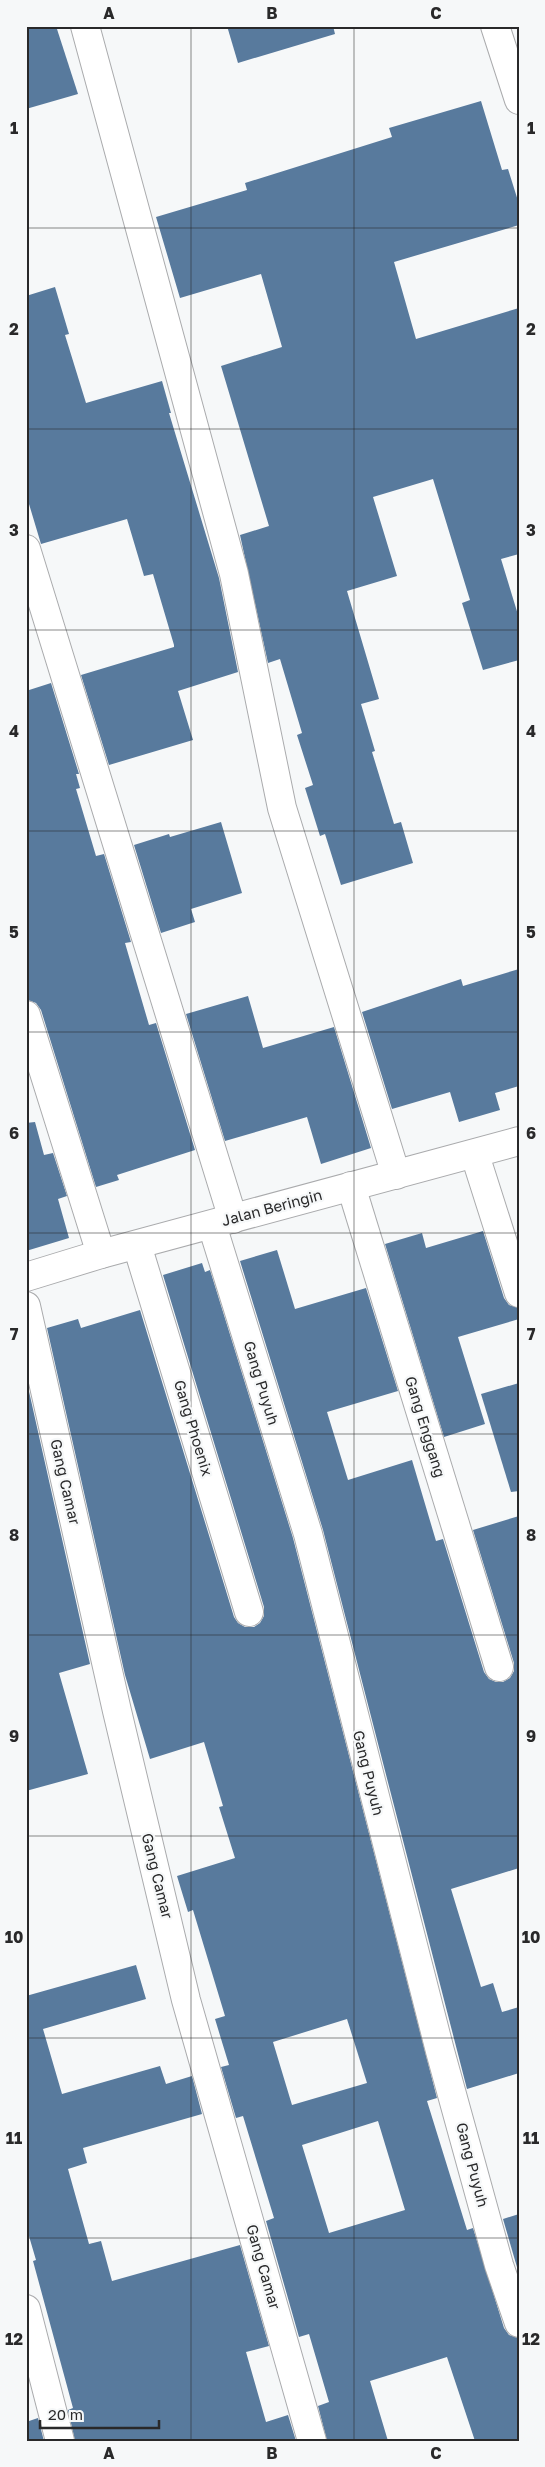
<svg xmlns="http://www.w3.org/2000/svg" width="545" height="2467" viewBox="0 0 545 2467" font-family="'Golos Text',sans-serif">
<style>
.building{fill:#587a9d;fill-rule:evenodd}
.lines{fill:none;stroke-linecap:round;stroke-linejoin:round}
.minor-casing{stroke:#aaabad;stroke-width:30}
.minor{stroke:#fff;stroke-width:28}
.grid{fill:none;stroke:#29292a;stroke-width:1;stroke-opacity:0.55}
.labels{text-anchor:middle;stroke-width:4.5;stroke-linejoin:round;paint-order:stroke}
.street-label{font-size:15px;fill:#29292a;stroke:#f6f8f9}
.neatline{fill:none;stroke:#29292a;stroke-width:2}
.grid-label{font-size:16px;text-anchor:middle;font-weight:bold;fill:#29292a}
</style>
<rect width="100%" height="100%" fill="#f6f8f9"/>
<g class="building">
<path d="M26,26h30l22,68 -52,15z"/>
<path d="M227,26h106l2,8 -97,29z"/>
<path d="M481,101l21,69 6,-1 11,35v21l-125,37 22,77 103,-31v246l-18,5 18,59v42l-36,10 -21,-67 8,-3 -37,-121 -60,18 24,79 -50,15 32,108 -18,5 14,47 -3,1 22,72 7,-2 12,41 -72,22 -16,-51 -5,2 -15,-48 8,-3 -16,-50 5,-2 -22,-74 -12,4 -28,-128 29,-9 -48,-160 61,-19 -21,-73 -81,24 -24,-81 91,-27 -2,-7 147,-46 -3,-9z"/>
<path d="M55,287l14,47 -4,1 21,68 76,-22 9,32h-2l50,165 19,94 -60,19 15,49 -84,25 -28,-90 93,-28v-2l-21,-71 -9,2 -17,-57 -86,25 -15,-50v-198z"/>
<path d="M51,683l28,91h-3l4,14 -4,1 20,67 8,-2 27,88 -6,1 24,82 7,-2 39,127 -78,25 2,5 -23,7 -55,-177 -5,-7 -8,-3 -2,-6v-303z"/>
<path d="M221,822l21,71 -51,16 4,13 -34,11 -27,-88 35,-11 1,3z"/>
<path d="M519,969v117l-24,7 5,17 -41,12 -9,-30 -58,17 -30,-97 99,-33 2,7z"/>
<path d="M248,996l15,52 71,-21 37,121 -50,16 -14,-47 -82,24 -39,-127z"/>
<path d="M35,1122l9,33 9,-2 14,43 -9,3 11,39 -43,13v-128z"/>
<path d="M483,1231l21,67 5,7 10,3v11l-61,18 27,87 -41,13 -59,-193 37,-11 4,15z"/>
<path d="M277,1250l18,59 71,-21 32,103 -71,21 21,68 64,-20 24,81 7,-2 41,133 5,7 7,3h7l7,-4 4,-7v-8l-41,-133 46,-14v352l-68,21 30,98 12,-4 9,29 17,-5v66l-52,16 -144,-559 -83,-269z"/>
<path d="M202,1263l3,9 5,-2 83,268 144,560 -10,3 40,129 6,-2 31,100 5,7 10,3v103h-44l-28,-84 -77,24 18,60h-61l-9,-35 11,-4 -20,-68 -10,3 -33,-116 8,-3 -31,-102 -7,2 -15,-51 8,-2 -14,-46 10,-3 -32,-106 -5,2 -11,-36 58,-18 -16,-51 4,-1 -19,-64 -54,17 -25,-84 -78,-347 31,-9 3,9 59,-18 94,307 4,6 7,4h9l6,-4 4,-7v-9l-101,-332zM347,2019l20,64 -75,22 -19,-63zM378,2121l27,89 -76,23 -27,-88z"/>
<path d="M26,1378l64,286 -31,9 29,101 -62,17z"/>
<path d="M519,1383v108l-8,1 -30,-98z"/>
<path d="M136,1965l10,34 -103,30 19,65 98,-28 6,18 26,-8 10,38 -119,34 4,15 -19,6 21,75 12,-3 11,40 128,-36 29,101 -23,6 20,70 22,-7 8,26h-221l-7,-31 5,-2 -40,-147 3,-1 -10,-34v-230z"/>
<path d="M519,2214v60l-16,-55z"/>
<path d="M38,2418l6,23h-18v-19z"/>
</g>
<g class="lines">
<defs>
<g id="minor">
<path d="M85,26l149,548 48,234 114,367"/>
<path d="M495,26l24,74"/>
<path d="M26,549l207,670"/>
<path d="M26,1015l75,239"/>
<path d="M475,1155l44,138"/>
<path d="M351,1186l148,481"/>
<path d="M212,1225l96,309 132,517 59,214 20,58"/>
<path d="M137,1245l112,367"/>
<path d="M26,1277l75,-23 418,-113"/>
<path d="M26,1306l91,405 69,289 126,441"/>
<path d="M26,2309l34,132"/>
</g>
</defs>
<use href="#minor" class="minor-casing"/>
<use href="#minor" class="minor"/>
</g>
<path class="grid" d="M191,26v2415M354,26v2415M26,228h493M26,429h493M26,630h493M26,831h493M26,1032h493M26,1233h493M26,1434h493M26,1635h493M26,1836h493M26,2038h493M26,2238h493"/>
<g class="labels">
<g class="street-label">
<text transform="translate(272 1208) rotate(-15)" y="5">Jalan Beringin</text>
<text transform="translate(261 1383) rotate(73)" y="5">Gang Puyuh</text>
<text transform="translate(425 1427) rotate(73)" y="5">Gang Enggang</text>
<text transform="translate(193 1428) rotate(73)" y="5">Gang Phoenix</text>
<text transform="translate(65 1482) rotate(77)" y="5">Gang Camar</text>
<text transform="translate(368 1773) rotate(76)" y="5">Gang Puyuh</text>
<text transform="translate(157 1876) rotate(76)" y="5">Gang Camar</text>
<text transform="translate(472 2165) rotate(75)" y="5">Gang Puyuh</text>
<text transform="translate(263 2267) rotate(74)" y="5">Gang Camar</text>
</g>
</g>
<rect width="545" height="2467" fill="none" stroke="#f6f8f9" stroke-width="55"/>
<path d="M40 2420v8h119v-8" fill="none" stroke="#29292a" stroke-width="2.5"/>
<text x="48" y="2420" font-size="15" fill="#29292a" stroke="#f6f8f9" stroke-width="4" paint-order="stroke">20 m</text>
<rect x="28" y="28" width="490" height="2412" class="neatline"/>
<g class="grid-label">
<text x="109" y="19">A</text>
<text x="272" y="19">B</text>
<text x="436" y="19">C</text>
<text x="14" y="134">1</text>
<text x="531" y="134">1</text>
<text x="14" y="335">2</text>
<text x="531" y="335">2</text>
<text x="14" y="536">3</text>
<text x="531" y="536">3</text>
<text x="14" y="737">4</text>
<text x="531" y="737">4</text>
<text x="14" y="938">5</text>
<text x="531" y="938">5</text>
<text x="14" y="1139">6</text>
<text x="531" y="1139">6</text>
<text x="14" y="1340">7</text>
<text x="531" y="1340">7</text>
<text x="14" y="1541">8</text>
<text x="531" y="1541">8</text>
<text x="14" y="1742">9</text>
<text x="531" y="1742">9</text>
<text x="14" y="1943">10</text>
<text x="531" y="1943">10</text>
<text x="14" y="2144">11</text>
<text x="531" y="2144">11</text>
<text x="14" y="2345">12</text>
<text x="531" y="2345">12</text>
<text x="109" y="2459">A</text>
<text x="272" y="2459">B</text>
<text x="436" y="2459">C</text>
</g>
</svg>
